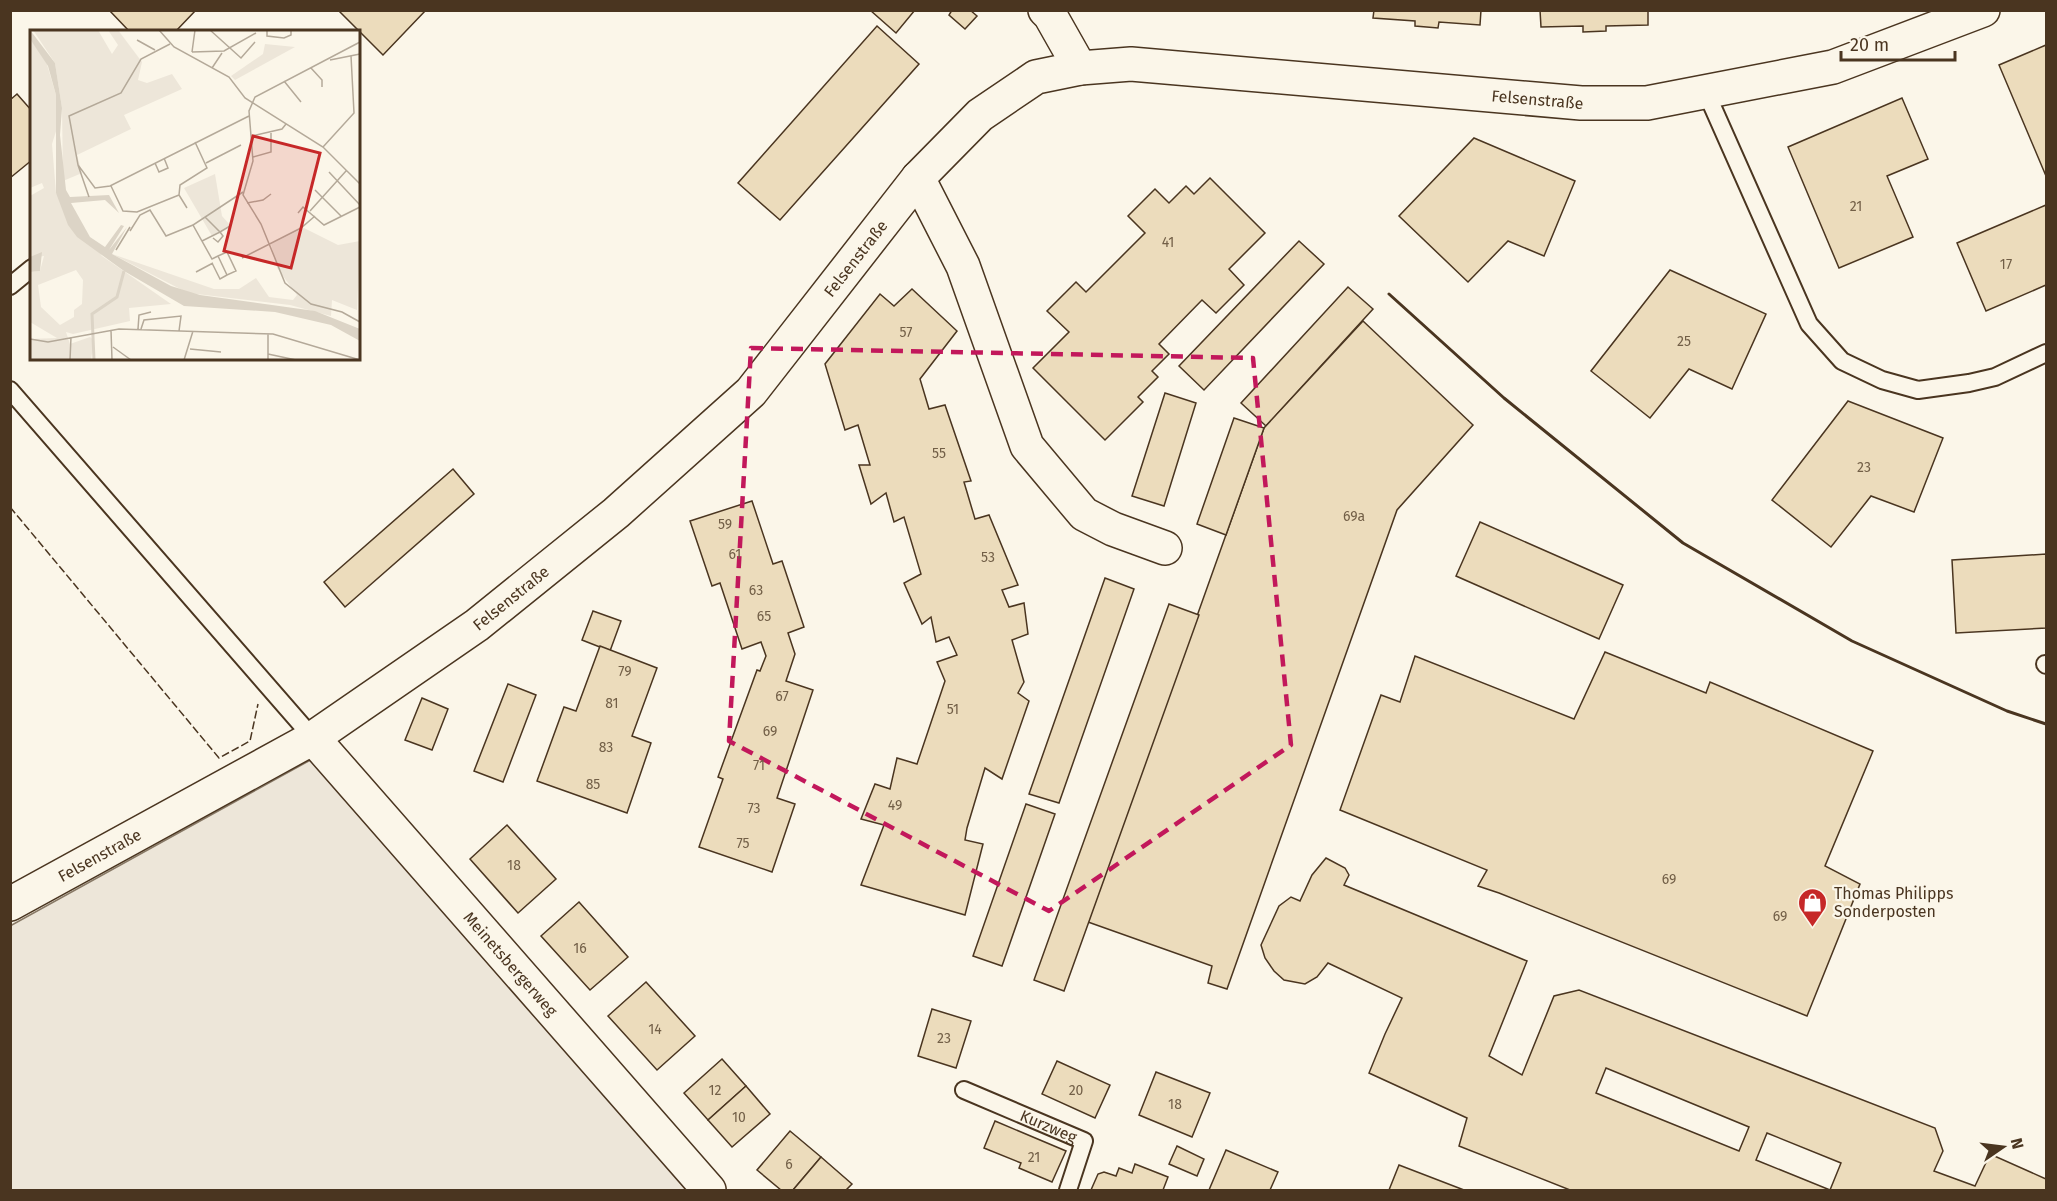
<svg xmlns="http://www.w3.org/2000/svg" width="2057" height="1201" viewBox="0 0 2057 1201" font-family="'Fira Sans',sans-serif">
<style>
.green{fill:#ede6d9;stroke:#887966;stroke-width:1.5}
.building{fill:#ecdcbc;stroke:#4a3520;stroke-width:1.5;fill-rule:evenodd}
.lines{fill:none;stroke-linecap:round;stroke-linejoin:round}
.lane-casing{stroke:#4a3520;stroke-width:20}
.street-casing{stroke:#4a3520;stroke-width:36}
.lane{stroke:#fbf6e9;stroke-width:16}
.street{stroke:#fbf6e9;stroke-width:33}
.fence{stroke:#4a3520;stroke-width:1.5;stroke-dasharray:8 3;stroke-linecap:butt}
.wall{stroke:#4a3520;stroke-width:3}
.marked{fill:none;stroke:#c2185b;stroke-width:4.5;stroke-dasharray:12 8;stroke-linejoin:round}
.labels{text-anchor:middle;stroke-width:4.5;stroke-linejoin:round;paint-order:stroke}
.number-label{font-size:14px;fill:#725f47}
.street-label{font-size:16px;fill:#4a3520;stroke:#fbf6e9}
.poi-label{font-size:16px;fill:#4a3520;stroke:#fbf6e9;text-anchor:start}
.inset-river{fill:none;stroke:#dcd4c6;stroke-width:3}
.inset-road{fill:none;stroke:#b4a999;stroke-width:1.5}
.view{fill:#c62828;fill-opacity:0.15;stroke:#c62828;stroke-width:3}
.inset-edge{fill:none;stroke:#4a3520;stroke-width:3}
</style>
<rect width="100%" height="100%" fill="#fbf6e9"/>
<path class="green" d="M316,757l373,433h-678l-1,-264z"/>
<g class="building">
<path d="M109,10h87l-21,22h-45z"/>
<path d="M338,10h88l-43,45z"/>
<path d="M870,10h45l-19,23z"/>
<path d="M952,10h18l7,6 -12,13 -16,-14z"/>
<path d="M1374,10h107l-1,15 -41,-3 -1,6 -23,-2v-5l-42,-3z"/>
<path d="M1540,10h108v15l-42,1v5l-23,1v-6l-42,1z"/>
<path d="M877,26l42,38 -139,156 -42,-37z"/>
<path d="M2046,45v131l-47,-111z"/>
<path d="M17,94l15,17v49l-22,18v-78z"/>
<path d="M1902,98l26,61 -41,17 26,61 -74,31 -51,-121z"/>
<path d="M1474,138l101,43 -31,75 -36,-15 -40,41 -69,-66z"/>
<path d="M1210,178l55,55 -36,36 15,16 -28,28 -14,-13 -43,44 10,10 -17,17 6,6 -20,20 5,5 -38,38 -72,-72 36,-36 -22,-21 29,-29 10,10 59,-59 -17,-17 27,-27 14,14 17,-17 8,8z"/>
<path d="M2046,205v80l-60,26 -29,-68z"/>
<path d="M1299,241l25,23 -120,126 -25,-24z"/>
<path d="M1670,270l96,44 -34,75 -43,-20 -39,49 -59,-47z"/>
<path d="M1348,287l25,22 -107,117 -25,-23z"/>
<path d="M912,289l45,42 -37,48 9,30 16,-4 26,76 -7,1 11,37 14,-4 29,70 -16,5 7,17 15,-4 4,31 -16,6 12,42 -6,11 11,8 -27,78 -17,-11 -18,60 -2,12 18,4 -18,71 -104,-30 23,-60 -23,-6 14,-35 15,5 7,-31 20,6 28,-83 -8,-19 20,-7 -8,-18 -13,5 -5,-25 -9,7 -18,-41 17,-9 -17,-57 -10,5 -8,-29 -15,11 -12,-39h11l-12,-40 -13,5 -20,-66 55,-70 14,12z"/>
<path d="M1363,321l110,104 -76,85 -170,479 -19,-6 4,-17 -124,-44 176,-494z"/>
<path d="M1165,393l31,10 -32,103 -32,-10z"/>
<path d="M1848,401l95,37 -29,74 -43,-16 -40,51 -59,-47z"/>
<path d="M1234,418l30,10 -38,107 -29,-11z"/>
<path d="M453,469l21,25 -129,113 -21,-25z"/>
<path d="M752,501l21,63 9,-3 22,66 -16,6 7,21 -9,27 27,9 -36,108 18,6 -23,68 -73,-25 24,-68 -5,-2 39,-107 3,1 6,-15 -5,-14 -19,7 -22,-66 -8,3 -22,-65z"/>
<path d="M1480,522l143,63 -24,54 -143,-63z"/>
<path d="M2046,554v74l-90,5 -4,-73z"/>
<path d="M1105,578l29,11 -75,214 -30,-9z"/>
<path d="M1169,604l30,11 -135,376 -30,-11z"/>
<path d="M593,611l28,10 -11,30 -28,-11z"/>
<path d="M600,646l57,22 -25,68 19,7 -24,70 -90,-32 27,-74 12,4z"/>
<path d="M1605,652l101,41 4,-11 163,69 -48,115 35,18 -53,132 -308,-123 -21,-7 9,-16 -147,-60 41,-115 19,7 15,-46 159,63z"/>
<path d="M508,684l28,11 -33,87 -29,-11z"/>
<path d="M422,698l26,11 -16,41 -27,-10z"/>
<path d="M1026,804l29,10 -53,152 -29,-10z"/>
<path d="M507,825l49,54 -38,34 -48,-54z"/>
<path d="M1326,858l19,10 4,7 -5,10 183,76 -38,95 33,19 32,-79 25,-6 356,138 8,23 -9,20 41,15 15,-32 56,25v11h-476l-111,-44 8,-28 -98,-45 16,-39 17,-36 -74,-35 -11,14 -12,7 -21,-4 -10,-9 -9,-13 -4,-13 18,-39 12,-9 9,4 12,-26zM1606,1068l143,59 -10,24 -143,-58zM1767,1133l74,30 -11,27 -74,-30z"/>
<path d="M579,902l49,55 -38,33 -49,-54z"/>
<path d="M646,982l49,54 -38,34 -49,-54z"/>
<path d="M932,1009l39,12 -15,47 -38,-12z"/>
<path d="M722,1059l24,27 -38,34 -24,-27z"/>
<path d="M1057,1061l53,24 -15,33 -53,-24z"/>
<path d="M1156,1072l54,21 -18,44 -53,-22z"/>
<path d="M746,1086l24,28 -38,33 -24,-27z"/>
<path d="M995,1121l71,30 -14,31 -33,-14 2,-5 -37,-15z"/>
<path d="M790,1131l31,26 -28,33h-12l-24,-20z"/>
<path d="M1177,1146l27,13 -7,17 -28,-12z"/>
<path d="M1226,1150l52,22 -8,18h-61z"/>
<path d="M821,1157l31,27 -6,6h-53z"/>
<path d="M1135,1164l33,13 -5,13h-72l7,-16 6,-2 12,4 3,-8 13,5z"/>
<path d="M1399,1165l65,25h-75z"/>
</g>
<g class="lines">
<defs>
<g id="lane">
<path d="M1706,92l103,232 33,37 40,19 36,10 51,-7 26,-6 51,-24"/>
<path d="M10,286l22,-18"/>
<path d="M10,390l303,348"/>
<path d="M2045,664l1,1"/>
<path id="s1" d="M964,1090l120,51 -16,49"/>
</g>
<g id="street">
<path d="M1045,10l5,5 30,53"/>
<path d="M918,178l45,88 64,180 57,68 29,15 52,19"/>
<path id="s2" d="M313,738l396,452"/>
<path id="s3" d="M10,904l303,-166 164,-113 139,-112 135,-121 167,-214 62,-63 56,-38 44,-9 51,-4 450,39h66l186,-36 150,-57"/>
</g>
</defs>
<use href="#lane" class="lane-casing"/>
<use href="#street" class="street-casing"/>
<use href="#lane" class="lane"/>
<use href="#street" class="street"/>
<path class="fence" d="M10,507l209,251 31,-17 8,-37"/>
<path class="wall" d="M1389,294l115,104 179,145 169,98 155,70 39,13"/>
</g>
<path class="marked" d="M751,348l502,10 38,387 -242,166 -320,-170z"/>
<defs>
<symbol id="shop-pin" viewBox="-11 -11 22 30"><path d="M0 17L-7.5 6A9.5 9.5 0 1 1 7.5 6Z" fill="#c62828" stroke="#fbf6e9"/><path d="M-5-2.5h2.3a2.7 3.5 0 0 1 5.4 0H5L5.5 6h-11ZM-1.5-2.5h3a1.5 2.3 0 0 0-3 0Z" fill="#fff"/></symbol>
</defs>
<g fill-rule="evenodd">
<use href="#shop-pin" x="1796" y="886" width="33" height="45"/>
</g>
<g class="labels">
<g class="number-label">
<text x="1856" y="211">21</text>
<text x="1168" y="247">41</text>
<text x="2006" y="269">17</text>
<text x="906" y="337">57</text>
<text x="1684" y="346">25</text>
<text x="939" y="458">55</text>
<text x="1864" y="472">23</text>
<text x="1354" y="521">69a</text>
<text x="725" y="529">59</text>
<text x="735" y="559">61</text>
<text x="988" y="562">53</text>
<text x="756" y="595">63</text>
<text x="764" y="621">65</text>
<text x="625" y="676">79</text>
<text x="782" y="701">67</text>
<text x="612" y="708">81</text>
<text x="953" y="714">51</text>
<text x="770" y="736">69</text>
<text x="606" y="752">83</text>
<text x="759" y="770">71</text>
<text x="593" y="789">85</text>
<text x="895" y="810">49</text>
<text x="754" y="813">73</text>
<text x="743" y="848">75</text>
<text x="514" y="870">18</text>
<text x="1669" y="884">69</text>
<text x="1780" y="921">69</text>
<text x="580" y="953">16</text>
<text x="655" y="1034">14</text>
<text x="944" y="1043">23</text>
<text x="715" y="1095">12</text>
<text x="1076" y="1095">20</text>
<text x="1175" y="1109">18</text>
<text x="739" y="1122">10</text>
<text x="1034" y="1162">21</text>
<text x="789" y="1169">6</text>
</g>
<g class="street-label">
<text dy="6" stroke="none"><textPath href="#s3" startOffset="1836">Felsenstraße</textPath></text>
<text dy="6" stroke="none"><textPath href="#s3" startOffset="1074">Felsenstraße</textPath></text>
<text dy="6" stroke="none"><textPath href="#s3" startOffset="588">Felsenstraße</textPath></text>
<text dy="6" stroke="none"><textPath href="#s3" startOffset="102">Felsenstraße</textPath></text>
<text dy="6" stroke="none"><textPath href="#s2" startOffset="300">Meinetsbergerweg</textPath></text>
<text dy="6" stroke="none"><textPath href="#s1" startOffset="92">Kurzweg</textPath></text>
</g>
<g class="poi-label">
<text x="1834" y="899">Thomas Philipps<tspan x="1834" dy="18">Sonderposten</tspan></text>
</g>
</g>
<g transform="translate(30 30)">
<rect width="330" height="330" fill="#fbf6e9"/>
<path d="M3,0h65l14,24 6,-9 -10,-15h10l24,32 -4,18 9,3 25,-9 10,15 -58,26 7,14 -54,26 5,18 -19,8 -1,-73 -7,-45zM0,9l16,22 10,34 1,33 -5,16 4,49 46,63 69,48 -42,4 1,13 -57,13 -7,-2 4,12 20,-7 4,3 -3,20h-61v-21l27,-1 -27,-16v-50l10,-1 4,-15 -14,2v-62l14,-8 -2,-5 -12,5zM46,240l7,10 -1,24 -8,6v7l-14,8 -19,-18 -3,-22zM235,14l30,3 -60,33 -4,-4 32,-22zM185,144l7,42 8,9 -18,11 -28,-48zM274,198l34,17 22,-4 -3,69 -25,-10 -1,16 -41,-11 -102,-12 -76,-39 102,35h25l17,-11 13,19 24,3 4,-5 -20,-27 -6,-24z" fill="#ede6d9" fill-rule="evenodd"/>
<path d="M0,0l25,33 7,45 -2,27 6,55 4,7 39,-2 10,18 -14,-13 -34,3 19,34 15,10 16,-22 3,1 -15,24 18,-23 -15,27 59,32 29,9 115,16 45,18v12l-29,-16 -56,-13 -91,-6 -60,-35 -47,-34 -9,-12 -12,-32v-98l-8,-29 -18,-27zM12,222l-2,19 -10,1v-15z" fill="#dcd4c6"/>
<path class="inset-river" d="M64,330l-2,-46 25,-17 7,-26"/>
<path class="inset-road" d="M129,0l15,17 55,30 16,21 78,49 37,37M180,0l31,28 14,-16M237,0v6l17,2 7,-3v-5M107,10l18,10M330,12l-105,55 -6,14 4,50 -10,34 18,29 24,59 26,21 31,8 18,10M140,14l-29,15 -20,34 -52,23 9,49 17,23 15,-2 139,-70M162,22l32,-1 32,-18M162,22l3,-22M300,30l30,-6M182,38l10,-15M281,38l11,12v7M254,51l17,21M222,106l30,-7 4,-5M293,117l31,-34 -3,-57M223,127l18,-5v-19M125,133l4,9 9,-4 -4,-10M176,133l35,-18M48,135l11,32M299,142l31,33M81,156l12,25 14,1 42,-17M285,160l26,26M217,173l16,-3 8,-6M157,178l-8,-13 1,-10 27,-17 -12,-26M280,181l36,-40M268,183l5,-6 21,18 36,-18M175,187l15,15 10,-6M100,201l10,-16 10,-5 16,26 27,-11M172,211l18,-9 3,4 -5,6 -5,-4M86,220l14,-23M188,226l9,19 9,-4 -9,-19 -9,4 -6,3 -19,-34 50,-33M212,228l59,-30 14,-12M182,233l8,16 7,-4M166,242l17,-9M108,299l1,-14 12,-3M111,299l3,-9 37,-4 -2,15M81,300l1,30M0,309l18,3 71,-13 154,5 87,26M83,317l18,13M160,319l31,3M238,324l28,6M40,330l1,-23M154,330l9,-29M238,330v-26"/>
<path class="view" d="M223,106l67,17 -29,115 -67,-17z"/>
<rect width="330" height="330" class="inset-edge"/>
</g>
<rect width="2057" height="1201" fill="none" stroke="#4a3520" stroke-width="24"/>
<g transform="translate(2003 1147) rotate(76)" stroke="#fbf6e9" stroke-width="4.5" paint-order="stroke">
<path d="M0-4.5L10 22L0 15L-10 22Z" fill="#4a3520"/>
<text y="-9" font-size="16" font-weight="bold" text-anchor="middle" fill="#4a3520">N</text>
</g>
<path d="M1841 51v9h114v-9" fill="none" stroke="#4a3520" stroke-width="3"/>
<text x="1850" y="51" font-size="18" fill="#4a3520" stroke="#fbf6e9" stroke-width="4.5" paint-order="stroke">20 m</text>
</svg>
